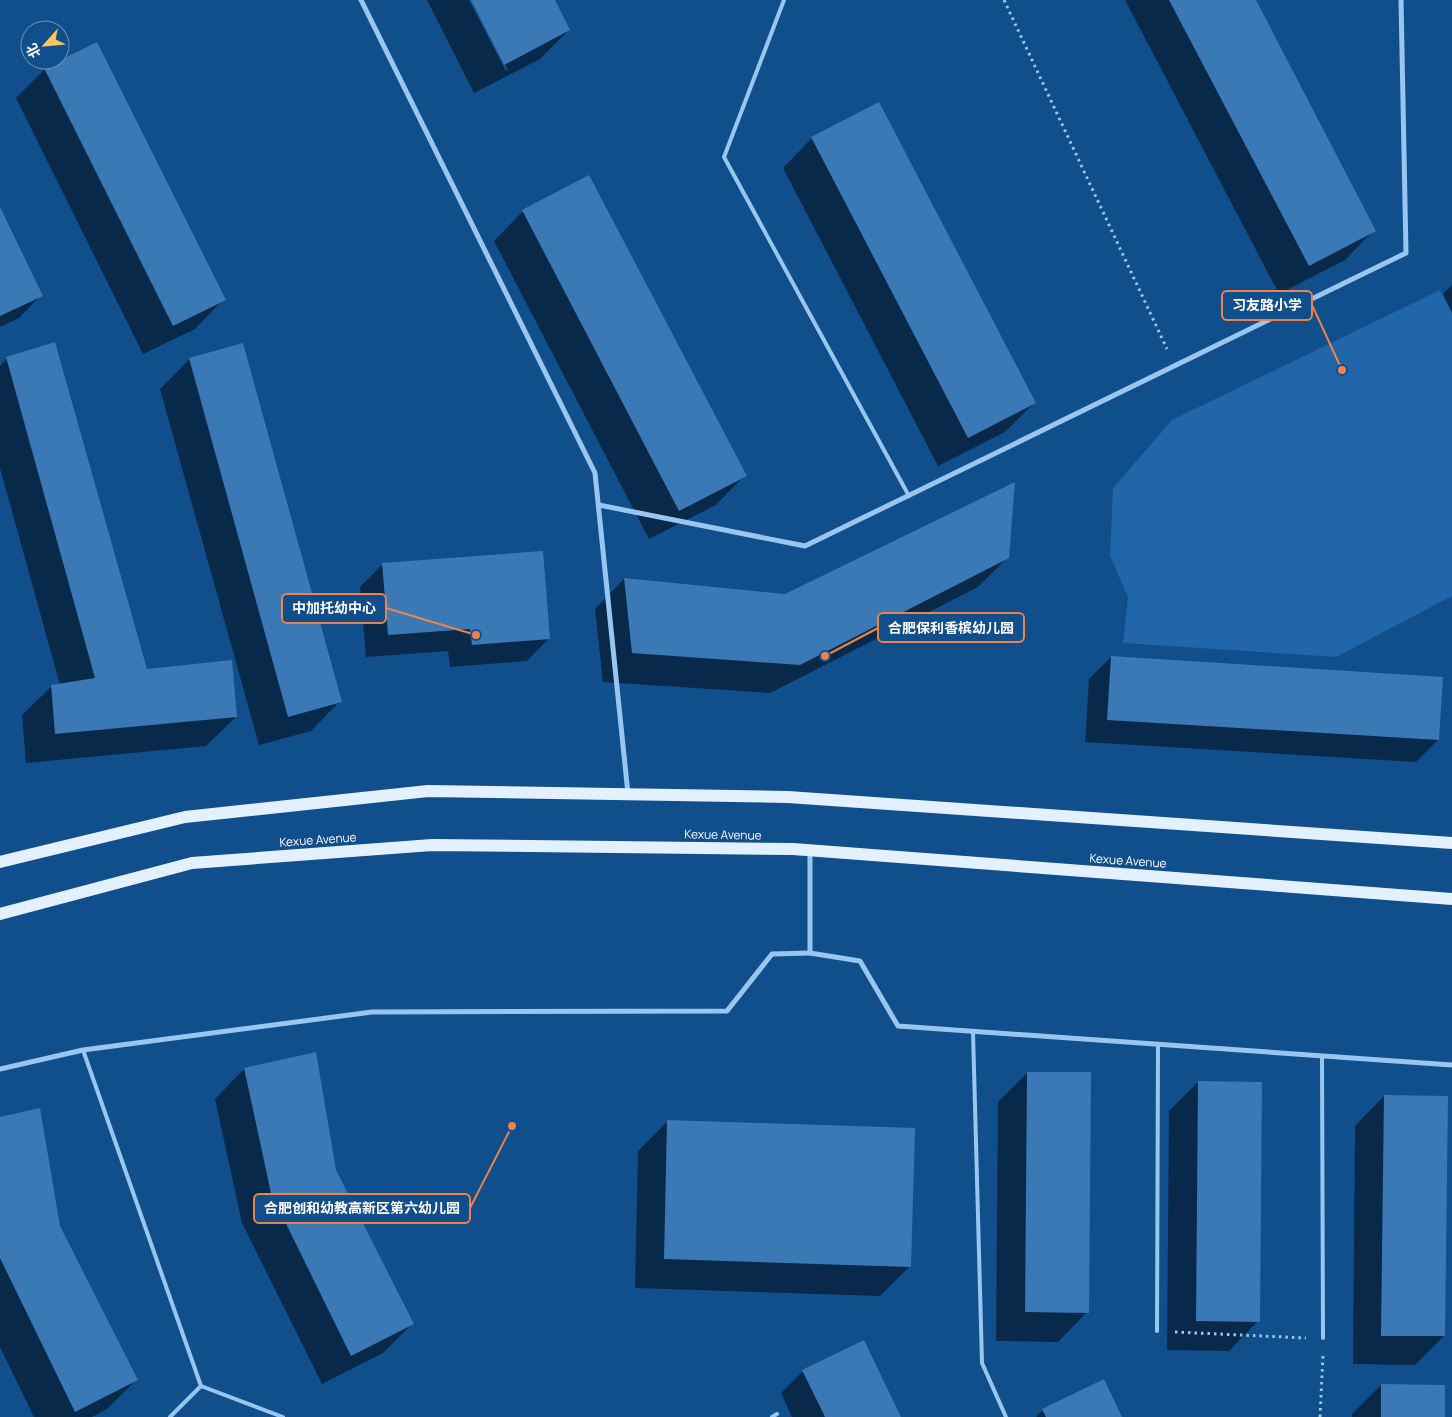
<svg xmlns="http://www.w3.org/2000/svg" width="1452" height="1417" viewBox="0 0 1452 1417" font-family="Manrope,'Noto Sans SC',sans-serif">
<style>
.grass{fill:#2066a9}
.shadow{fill:#0007}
.building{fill:#3a78b6}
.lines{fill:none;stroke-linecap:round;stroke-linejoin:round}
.path{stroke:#99c6f1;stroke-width:3;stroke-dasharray:2.5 4;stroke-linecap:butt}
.lane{stroke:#99c6f1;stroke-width:4}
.street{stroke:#99c6f1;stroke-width:5}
.primary{stroke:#e3f0ff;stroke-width:12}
.labels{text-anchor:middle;stroke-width:4.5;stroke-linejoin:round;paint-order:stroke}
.street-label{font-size:12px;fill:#fff;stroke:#114e8c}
.leader{fill:none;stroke:#ee8249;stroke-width:2}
.callout-dot{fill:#ee8249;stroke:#114e8c;stroke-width:2}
.callout{fill:#114e8c;stroke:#ee8249;stroke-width:2}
.callout-label{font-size:14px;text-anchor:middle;font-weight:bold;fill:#fff}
</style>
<rect width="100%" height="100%" fill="#114e8c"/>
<path class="grass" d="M1440,290l12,24v282l-116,61 -213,-14 5,-46 -18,-41 3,-68 59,-68z"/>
<g class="shadow">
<path d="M427,0h42l37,71 2,-1 -36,-70h81l16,30 -29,29 -66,34z"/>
<path d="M1125,0h129l120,230 -29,30 -66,34z"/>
<path d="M45,69l179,230 -29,30 -52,25 -127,-256z"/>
<path d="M812,138l222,265 -29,29 -67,34 -155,-298z"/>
<path d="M0,210l41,85 -22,23 -19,9z"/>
<path d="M523,211l222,264 -29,30 -67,34 -155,-298z"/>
<path d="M1452,285v27l-9,-18z"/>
<path d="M7,358l139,313 90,46 -30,29 -180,17 -4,-48 30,-29 8,-1 -60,-217v-102z"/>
<path d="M190,359l150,342 -29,30 -52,14 -99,-356z"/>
<path d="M1007,558l-29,29 -208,106 -167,-11 -8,-73 29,-30 162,17z"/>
<path d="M383,564l166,74 -22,23 -77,6 -2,-16 -82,6 -6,-70z"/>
<path d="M1111,657l327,83 -22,22 -331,-20 4,-63z"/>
<path d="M244,1069l91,101 77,154 -29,29 -61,31 -80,-161 -27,-124z"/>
<path d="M1027,1073l60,239 -29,30 -62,-1 2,-239z"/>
<path d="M1198,1082l60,239 -29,30 -62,-1 2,-239z"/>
<path d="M1384,1096l60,240 -29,29 -62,-1 2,-238z"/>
<path d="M0,1118l59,108 77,154 -29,29 -15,8h-58l-34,-70z"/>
<path d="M668,1121l242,145 -30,30 -245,-8 3,-137z"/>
<path d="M803,1371l97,46h-108l-11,-24z"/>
<path d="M1381,1385l62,32h-91v-3z"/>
<path d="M1043,1410l78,7h-85z"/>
</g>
<g class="building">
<path d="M471,0h84l15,30 -66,35z"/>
<path d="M1169,0h87l120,231 -67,35z"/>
<path d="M97,42l129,258 -53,26 -129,-258z"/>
<path d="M879,102l157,301 -68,35 -157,-301z"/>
<path d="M589,175l158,301 -68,35 -157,-301z"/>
<path d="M0,207l43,89 -43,20z"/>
<path d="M55,342l92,327 85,-9 5,57 -182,17 -4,-49 44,-7 -89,-321z"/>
<path d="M243,343l99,359 -54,15 -99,-359z"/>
<path d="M1015,482l-6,76 -209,107 -168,-12 -8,-75 161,16z"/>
<path d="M543,551l7,88 -78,6 -2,-16 -82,6 -6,-72z"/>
<path d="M1111,656l332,21 -4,63 -332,-20z"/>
<path d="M316,1052l20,118 78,154 -63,32 -80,-163 -27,-125z"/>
<path d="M1027,1072h64l-2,241 -64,-1z"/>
<path d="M1198,1081l64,1 -2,240 -64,-1z"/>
<path d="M1384,1095l64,1 -3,240h-64z"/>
<path d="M40,1108l20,118 78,154 -63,32 -75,-154v-141z"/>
<path d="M667,1120l248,8 -4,139 -247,-8z"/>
<path d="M864,1340l37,77h-76l-23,-47z"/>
<path d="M1104,1379l18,38h-76l-4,-8z"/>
<path d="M1381,1384l64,1v32h-64z"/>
</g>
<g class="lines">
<g class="path">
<path d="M1004,0l163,349"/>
<path d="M1175,1332l131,6"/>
<path d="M1320,1417l3,-62"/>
</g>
<g class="lane">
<path d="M784,0l-60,157 185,339"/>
<path d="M973,1032l9,331 24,54"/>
<path d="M83,1050l118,336 -31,31"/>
<path d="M1322,1056l1,282"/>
<path d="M1157,1331l1,-287"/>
<path d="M201,1386l82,31"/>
<path d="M772,1417l5,-3"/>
</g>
<g class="street">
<path d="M361,0l234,473 33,321"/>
<path d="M599,505l206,41 601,-293 -5,-253"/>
<path d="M810,851v102l50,8 38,65 554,39"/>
<path d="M0,1069l83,-19 289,-38 355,-1 45,-57 38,-1"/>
</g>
<g class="primary">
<path d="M0,862l185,-45 243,-26 360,6 664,46"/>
<path d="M0,914l192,-51 240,-18 361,4 659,50"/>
</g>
</g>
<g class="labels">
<g class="street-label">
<text transform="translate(723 835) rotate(1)" y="4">Kexue Avenue</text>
<text transform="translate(318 840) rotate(-4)" y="4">Kexue Avenue</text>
<text transform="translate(1128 861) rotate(4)" y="4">Kexue Avenue</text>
</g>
</g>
<path class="leader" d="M1342 370L1312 305M476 635L386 608M825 656L878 628M512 1126L470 1208"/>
<g class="callout-dot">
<circle cx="1342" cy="370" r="5"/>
<circle cx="476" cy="635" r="5"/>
<circle cx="825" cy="656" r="5"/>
<circle cx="512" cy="1126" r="5"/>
</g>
<g class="callout">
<rect x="1222" y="291" width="90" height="29" rx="5"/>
<rect x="282" y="594" width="104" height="29" rx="5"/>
<rect x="878" y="613" width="146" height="29" rx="5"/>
<rect x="254" y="1194" width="216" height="29" rx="5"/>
</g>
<g class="callout-label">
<text x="1267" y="310">习友路小学</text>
<text x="334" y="613">中加托幼中心</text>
<text x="951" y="633">合肥保利香槟幼儿园</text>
<text x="362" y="1213">合肥创和幼教高新区第六幼儿园</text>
</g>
<g transform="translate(45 45) rotate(243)"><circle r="24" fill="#114e8c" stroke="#7095ba"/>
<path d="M0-4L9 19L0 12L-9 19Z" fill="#ffc559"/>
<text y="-8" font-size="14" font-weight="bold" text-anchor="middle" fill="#ffffff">北</text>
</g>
</svg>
